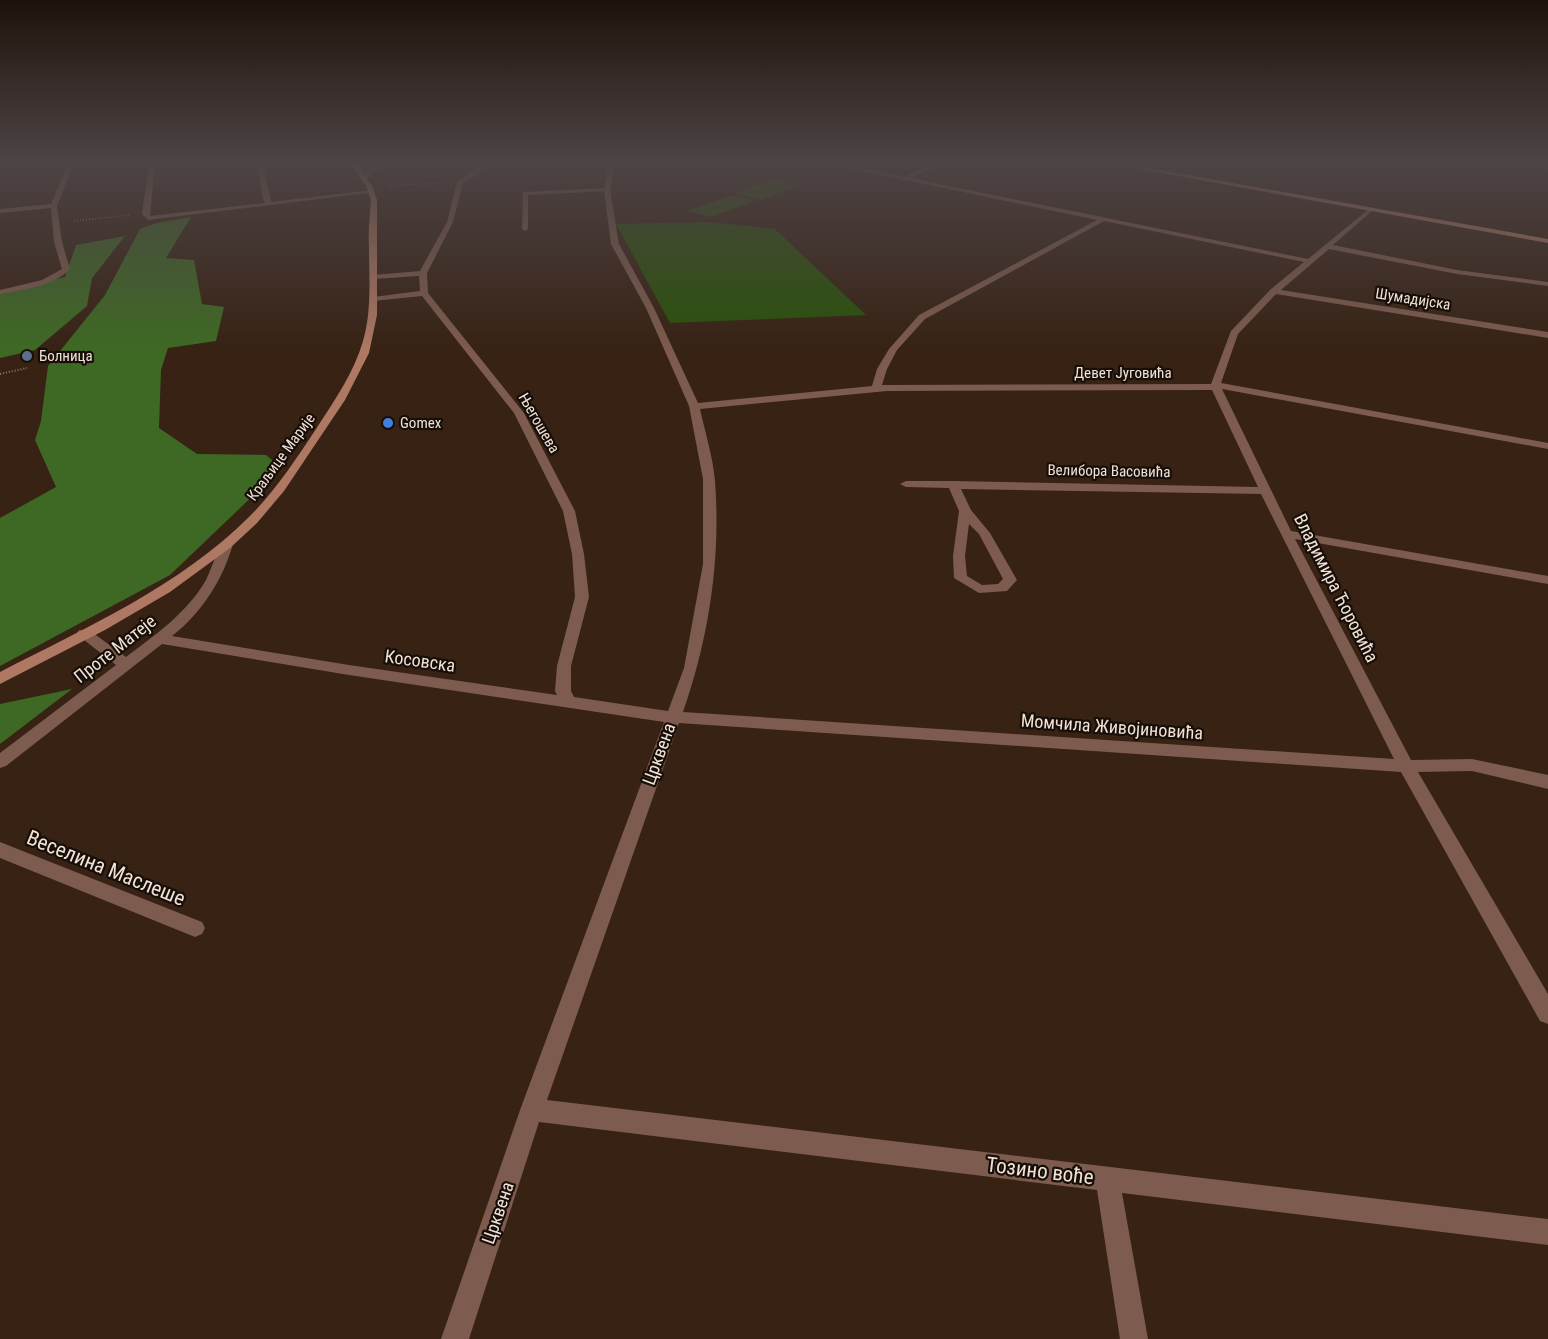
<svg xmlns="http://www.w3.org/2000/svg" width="1548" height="1339" viewBox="0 0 1548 1339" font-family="'Roboto Condensed',sans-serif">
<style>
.green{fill:#295209}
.forest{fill:#3e6924}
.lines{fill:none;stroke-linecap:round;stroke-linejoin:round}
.path-far1{stroke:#907e73;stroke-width:1.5;stroke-dasharray:1 2;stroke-linecap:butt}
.path{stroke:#907e73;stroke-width:2;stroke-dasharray:1 2;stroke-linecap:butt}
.lane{fill:#7d5b4e;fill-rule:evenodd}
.street{fill:#7d5b4e;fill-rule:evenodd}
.secondary{fill:#ae7863;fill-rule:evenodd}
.service-dot{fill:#5c6f8a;stroke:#170e08;stroke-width:2}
.shop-dot{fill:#3f7fe0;stroke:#170e08;stroke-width:2}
.labels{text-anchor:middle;stroke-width:4.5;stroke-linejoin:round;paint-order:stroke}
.far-street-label{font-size:15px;fill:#f1e2d9;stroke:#170e08}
.far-poi-label{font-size:15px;fill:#f1e2d9;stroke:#170e08;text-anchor:start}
.street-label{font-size:18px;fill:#f1e2d9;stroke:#170e08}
.near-street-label{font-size:21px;fill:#f1e2d9;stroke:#170e08}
</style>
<rect width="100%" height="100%" fill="#372214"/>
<g class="green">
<path d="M775,179l26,6 -41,15 -26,-7z"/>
<path d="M732,195l23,6 -45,16 -24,-6z"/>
<path d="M708,222l67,7 91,86 -196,8 -54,-99z"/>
</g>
<g class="forest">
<path d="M191,217l-25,41 28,2 8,44 22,3 -8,34 -48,7 -7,22 -2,58 38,26 69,1 16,13 -112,107 -170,91v-148l56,-31 -21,-47 6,-19 7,-55 57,-71 35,-66 17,-6z"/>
<path d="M125,236l-33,42 -5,28 -52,44 -35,8v-66l65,-15 11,-32z"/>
<path d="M72,689l-72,55v-40z"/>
</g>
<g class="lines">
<g class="path-far1">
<path d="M388,186l55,-3"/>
<path d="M74,221l56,-6"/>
</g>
<path class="path" d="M0,374l27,-6"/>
<g class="lane">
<path d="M383,163h9l-19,9 -7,8h-4l7,-10z"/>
<path d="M607,188l2,3 -81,4v34l-3,2 -3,-2 1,-37z"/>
</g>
<g class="street">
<path d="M68,163h6l-17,43 5,36 8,27c-17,18 -47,20 -70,25v-4l42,-10 20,-11 -8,-27 -3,-34 -51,5v-4l51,-5z"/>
<path d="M149,163h6l-5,53 114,-13 -7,-40h6l8,39 101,-12 3,2 -227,28 -6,-6z"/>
<path d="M482,163h7l-11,11 -15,9 -10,39 -26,51 1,20 96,120 51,98 9,43 5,43 -18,69v25l3,6 94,14 16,-43 19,-104v-85l-14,-73 -43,-98 -35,-64 -7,-54 5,-27h6l-5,27 9,54 35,64 44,95 174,-17 5,-17 12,-20 30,-34 178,-95 -273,-57h13l66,14 31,-14h9l-33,15 398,81 62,-51 2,3 -39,34 124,25 91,12v4l-91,-12 -128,-25 -48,41 267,42v6l-272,-44 -38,40 -17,49 327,60v6l-326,-60 69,142 257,45v8l-253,-45 116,221 61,-1 76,16v14l-76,-18 -54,1 130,222v30l-8,-3 -139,-249 -722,-49 -132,377 1001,119v26l-426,-52 26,146h-28l-23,-149 -558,-68 -70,217h-28l79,-229 144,-388 -315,-47 -187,-31 -156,122 -6,2v-15l116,-88 -37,-29 -2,-3 2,-3h10l37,27c29,-22 61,-44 80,-77 5,-9 13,-38 21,-40l6,4c-10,35 -31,69 -61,92l177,29 208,30 -2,-4 2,-25 18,-69 -3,-43 -9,-43 -49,-98 -92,-117 -49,5 -4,-2 4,-2 47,-6 -1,-15 -46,3 -4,-2 4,-2 47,-4 27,-49 10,-40zM1104,221l200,41 -33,27 -40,42 -20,53 -329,1 5,-16 10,-19 28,-31zM1212,390l46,97 -305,-6h-47l-6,3 6,3 43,1 10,23 -6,45 1,22 25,15 28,-2 10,-11 -27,-47 -19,-23 -10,-21 300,5 133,265 -711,-47c26,-74 38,-153 32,-231 -2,-24 -10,-49 -15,-72l187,-18zM969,524l10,10 24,45 -5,5 -16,1 -15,-9 -2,-20z"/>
<path d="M0,842l202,80 3,6 -3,6 -7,3 -195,-79z"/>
</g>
<g class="secondary">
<path d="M350,163h6l16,23 5,14v115l-8,38 -24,47 -61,91 -27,32 -27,25 -60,44 -65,38 -105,54v-12c87,-45 180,-86 250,-156 26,-26 46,-57 66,-87 18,-28 38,-56 47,-88 9,-31 6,-64 6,-95 -1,-16 1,-31 2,-46l-5,-14z"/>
<path d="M1106,163h15l427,76v4z"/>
<path d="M1528,163h20v4z"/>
</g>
</g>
<linearGradient id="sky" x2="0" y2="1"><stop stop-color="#1e130b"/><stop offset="0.46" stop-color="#4d4445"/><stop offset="1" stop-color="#4d4445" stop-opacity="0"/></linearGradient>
<rect width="1548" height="351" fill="url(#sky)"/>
<circle class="service-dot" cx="27" cy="356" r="6"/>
<circle class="shop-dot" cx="388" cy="423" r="6"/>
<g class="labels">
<g class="far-street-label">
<text transform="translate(1413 299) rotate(9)" y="5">Шумадијска</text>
<text x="1123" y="378">Девет Југовића</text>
<text transform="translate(539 423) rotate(60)" y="5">Његошева</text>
<text transform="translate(281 457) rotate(-54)" y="5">Краљице Марије</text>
<text transform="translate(1109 471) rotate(1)" y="5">Велибора Васовића</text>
</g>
<g class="far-poi-label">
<text x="39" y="361">Болница</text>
<text x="400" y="428">Gomex</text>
</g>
<g class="street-label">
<text transform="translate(1336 588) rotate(63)" y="6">Владимира Ћоровића</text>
<text transform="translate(115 649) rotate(-38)" y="6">Проте Матеје</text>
<text transform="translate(420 661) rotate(8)" y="6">Косовска</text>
<text transform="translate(1112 727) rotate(4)" y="6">Момчила Живојиновића</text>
<text transform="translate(659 754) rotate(-70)" y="6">Црквена</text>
<text transform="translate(498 1213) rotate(-71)" y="6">Црквена</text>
</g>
<g class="near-street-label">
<text transform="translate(106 868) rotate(22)" y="7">Веселина Маслеше</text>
<text transform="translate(1040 1171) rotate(7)" y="7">Тозино воће</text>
</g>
</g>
</svg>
